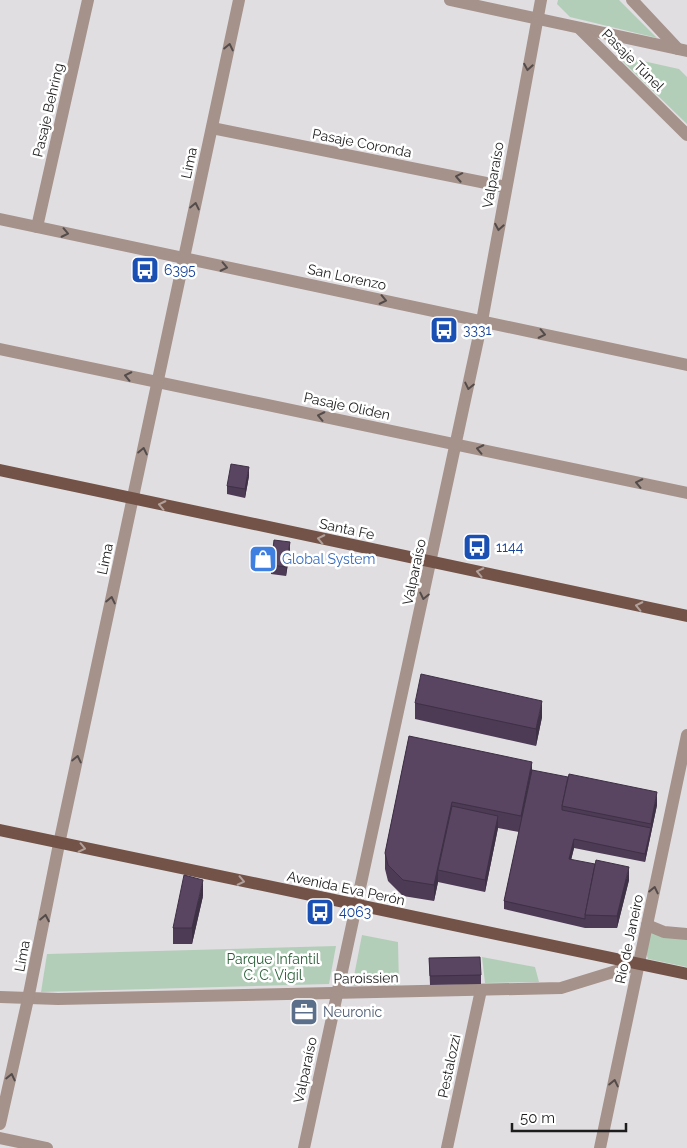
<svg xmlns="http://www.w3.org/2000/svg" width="687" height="1148" viewBox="0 0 687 1148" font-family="Raleway,sans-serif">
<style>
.green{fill:#b3ceb8}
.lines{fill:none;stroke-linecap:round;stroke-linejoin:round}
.minor{stroke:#a5928b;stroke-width:12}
.major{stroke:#735347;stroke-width:12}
.wall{fill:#4d3a54}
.shaded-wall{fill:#3e3045}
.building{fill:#594462;stroke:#3e3045}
.oneway{stroke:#544c4a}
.oneway2{stroke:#b2a09a}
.labels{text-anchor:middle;stroke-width:5;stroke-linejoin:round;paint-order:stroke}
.street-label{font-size:14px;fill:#1e1d1e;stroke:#fff}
.transit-label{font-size:14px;fill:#164399;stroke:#fff;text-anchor:start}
.shop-label{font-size:14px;fill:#366cbe;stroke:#fff;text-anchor:start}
.park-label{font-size:14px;fill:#295e37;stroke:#fff}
.service-label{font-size:14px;fill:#4e5e75;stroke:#fff;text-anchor:start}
</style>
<rect width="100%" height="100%" fill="#e1dee2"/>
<g class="green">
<path d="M558,0h61l38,38 -87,-21 -13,-13z"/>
<path d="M616,55l63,14 8,8v47z"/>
<path d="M651,932l36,5v30l-39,-8 -3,-9z"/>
<path d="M362,935l36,7 1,43 -47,1z"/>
<path d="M336,946l-7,38 -288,8 6,-38z"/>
<path d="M482,957l53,10 4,15 -54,1z"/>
</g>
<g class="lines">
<g class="minor">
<path d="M450,0l237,51"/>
<path d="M632,0l46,49"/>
<path d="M579,28l108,107"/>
<path d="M212,128l294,59"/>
<path d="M0,219l687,146"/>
<path d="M37,227l51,-227"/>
<path d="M0,349l687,144"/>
<path d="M647,925l17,7 23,2"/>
<path d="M0,997l58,2 503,-11 78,-24"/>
<path d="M0,1124l28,-125 31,-155 180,-844"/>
<path d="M0,1138l47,10"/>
<path d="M304,1148l178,-827 59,-321"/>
<path d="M447,1148l34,-158"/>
<path d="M600,1148l87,-413"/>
</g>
<g class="major">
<path d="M0,470l687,146"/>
<path d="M0,830l687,144"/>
</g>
</g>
<g class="wall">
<path d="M249,476l-4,22 -18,-4v-8z"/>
<path d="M290,551l-4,25 -15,-2v-9z"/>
<path d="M415,703l127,14 -6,29 -121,-27z"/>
<path d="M409,736l248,69 -12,57 -71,-14 -3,12 58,20 -12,48h-32l-81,-19v-8l15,-69 -21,-4 -13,64 -47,-10 -4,19 -31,-5 -15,-15 -3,-12v-16z"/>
<path d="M203,896l-11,48h-19v-16z"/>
<path d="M429,958l52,17v9l-51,1z"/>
</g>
<g class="shaded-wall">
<path d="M249,467v9l-4,22v-9z"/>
<path d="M290,542v9l-4,25v-9z"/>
<path d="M542,701v16l-6,29v-17z"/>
<path d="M532,762v16l-11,55v-17z"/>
<path d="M657,792v13l-12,57v-8l6,-26v-4z"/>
<path d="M452,802v16l-14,52v12l-4,19v-16z"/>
<path d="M498,816v12l-13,64v-12z"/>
<path d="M574,839v9l-5,20v-9z"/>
<path d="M629,867v13l-12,48v-12z"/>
<path d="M203,880v16l-11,48v-16z"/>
</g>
<g class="building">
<path d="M231,464l18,3 -4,22 -18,-3z"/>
<path d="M274,540l16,2 -4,25 -15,-2z"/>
<path d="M421,674l121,27 -6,28 -121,-26z"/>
<path d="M409,736l123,26 -11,54 -69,-14 -18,83 -31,-5 -15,-15 -3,-12z"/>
<path d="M532,770l36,7 -6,29v4l89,18 -6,26 -71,-15 -5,20 26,5 -10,51v4l-81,-18z"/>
<path d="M569,774l88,18 -6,32 -89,-18z"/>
<path d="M452,806l46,10 -13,64 -47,-10z"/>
<path d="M596,860l33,7 -12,49 -32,-1z"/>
<path d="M184,875l19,5 -11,48h-19z"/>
<path d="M480,957l1,18 -51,1 -1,-18z"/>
</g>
<defs><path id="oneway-chevron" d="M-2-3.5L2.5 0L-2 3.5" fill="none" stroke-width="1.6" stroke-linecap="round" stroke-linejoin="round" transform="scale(1.25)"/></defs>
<g class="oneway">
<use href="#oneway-chevron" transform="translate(229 47) rotate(-78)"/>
<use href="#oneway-chevron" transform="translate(528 67) rotate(100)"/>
<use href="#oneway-chevron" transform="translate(459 177) rotate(-169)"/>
<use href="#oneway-chevron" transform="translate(195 206) rotate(-78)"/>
<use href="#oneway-chevron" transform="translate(499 227) rotate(100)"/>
<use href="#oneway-chevron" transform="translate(65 233) rotate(12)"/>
<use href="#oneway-chevron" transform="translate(224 267) rotate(12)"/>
<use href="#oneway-chevron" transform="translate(383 300) rotate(12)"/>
<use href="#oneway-chevron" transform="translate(542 334) rotate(12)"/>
<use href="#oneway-chevron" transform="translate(128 376) rotate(-168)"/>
<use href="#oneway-chevron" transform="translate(469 386) rotate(102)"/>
<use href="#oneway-chevron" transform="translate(321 416) rotate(-168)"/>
<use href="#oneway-chevron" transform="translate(480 449) rotate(-168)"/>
<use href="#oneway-chevron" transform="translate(143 451) rotate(-78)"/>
<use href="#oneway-chevron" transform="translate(639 483) rotate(-168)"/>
<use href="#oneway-chevron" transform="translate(424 596) rotate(102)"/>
<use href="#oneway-chevron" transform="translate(111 600) rotate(-78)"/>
<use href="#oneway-chevron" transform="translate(77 759) rotate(-78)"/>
<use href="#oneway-chevron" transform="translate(654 890) rotate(-78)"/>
<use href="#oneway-chevron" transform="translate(45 918) rotate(-79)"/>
<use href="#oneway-chevron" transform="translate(11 1077) rotate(-77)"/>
<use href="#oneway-chevron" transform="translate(614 1083) rotate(-78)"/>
</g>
<g class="oneway2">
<use href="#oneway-chevron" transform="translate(162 505) rotate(-168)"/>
<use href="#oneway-chevron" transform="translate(321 539) rotate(-168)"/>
<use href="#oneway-chevron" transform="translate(480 572) rotate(-168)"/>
<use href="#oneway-chevron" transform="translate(639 606) rotate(-168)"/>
<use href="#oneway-chevron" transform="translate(82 848) rotate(12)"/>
<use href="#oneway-chevron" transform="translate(241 881) rotate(12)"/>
</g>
<defs>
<symbol id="bus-square" viewBox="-11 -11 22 22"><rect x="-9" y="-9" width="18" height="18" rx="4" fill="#1a4fb4" stroke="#fff"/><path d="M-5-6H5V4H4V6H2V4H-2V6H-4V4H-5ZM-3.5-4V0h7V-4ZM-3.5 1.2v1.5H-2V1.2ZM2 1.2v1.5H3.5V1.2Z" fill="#fff"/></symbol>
<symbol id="shop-square" viewBox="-11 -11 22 22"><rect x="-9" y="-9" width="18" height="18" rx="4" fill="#3f7fe0" stroke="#fff"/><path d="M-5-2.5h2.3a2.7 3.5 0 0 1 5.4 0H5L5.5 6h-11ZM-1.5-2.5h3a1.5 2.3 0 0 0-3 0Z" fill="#fff"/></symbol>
<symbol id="office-square" viewBox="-11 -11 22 22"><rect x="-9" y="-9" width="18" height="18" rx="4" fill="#5c6f8a" stroke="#fff"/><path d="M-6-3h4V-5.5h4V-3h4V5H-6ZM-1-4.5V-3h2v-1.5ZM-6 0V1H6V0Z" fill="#fff"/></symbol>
</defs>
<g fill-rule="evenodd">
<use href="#bus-square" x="129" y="254" width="32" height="32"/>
<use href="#bus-square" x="428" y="314" width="32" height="32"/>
<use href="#bus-square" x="461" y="531" width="32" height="32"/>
<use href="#shop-square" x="247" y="543" width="32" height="32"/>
<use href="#bus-square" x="304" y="896" width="32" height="32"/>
<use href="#office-square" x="288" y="996" width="32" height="32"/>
</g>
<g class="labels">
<g class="street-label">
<text transform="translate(633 60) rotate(45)" y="5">Pasaje Túnel</text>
<text transform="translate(48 110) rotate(-77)" y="5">Pasaje Behring</text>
<text transform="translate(362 143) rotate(11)" y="5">Pasaje Coronda</text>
<text transform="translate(189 163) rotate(-78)" y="5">Lima</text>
<text transform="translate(493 175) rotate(-80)" y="5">Valparaíso</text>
<text transform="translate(347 277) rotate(12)" y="5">San Lorenzo</text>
<text transform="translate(347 406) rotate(12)" y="5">Pasaje Oliden</text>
<text transform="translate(347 529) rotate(12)" y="5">Santa Fe</text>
<text transform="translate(105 559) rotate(-78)" y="5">Lima</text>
<text transform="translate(414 572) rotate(-78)" y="5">Valparaíso</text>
<text transform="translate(346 888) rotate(12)" y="5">Avenida Eva Perón</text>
<text transform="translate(629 939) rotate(-78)" y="5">Río de Janeiro</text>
<text transform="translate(22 956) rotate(-79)" y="5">Lima</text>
<text transform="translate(366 978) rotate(-1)" y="5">Paroissien</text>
<text transform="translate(449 1066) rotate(-78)" y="5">Pestalozzi</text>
<text transform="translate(305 1070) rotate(-78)" y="5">Valparaíso</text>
</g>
<g class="transit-label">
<text x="164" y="275">6395</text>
<text x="463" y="335">3331</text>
<text x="496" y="552">1144</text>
<text x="339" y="917">4063</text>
</g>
<g class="shop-label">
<text x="282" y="564">Global System</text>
</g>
<g class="park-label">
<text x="273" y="964">Parque Infantil<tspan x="273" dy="16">C. C. Vigil</tspan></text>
</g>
<g class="service-label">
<text x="323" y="1017">Neuronic</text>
</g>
</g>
<path d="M512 1123v8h114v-8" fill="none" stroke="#1e1d1e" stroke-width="2.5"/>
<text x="520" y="1123" font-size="15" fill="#1e1d1e" stroke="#ffffff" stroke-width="4" paint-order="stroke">50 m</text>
</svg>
